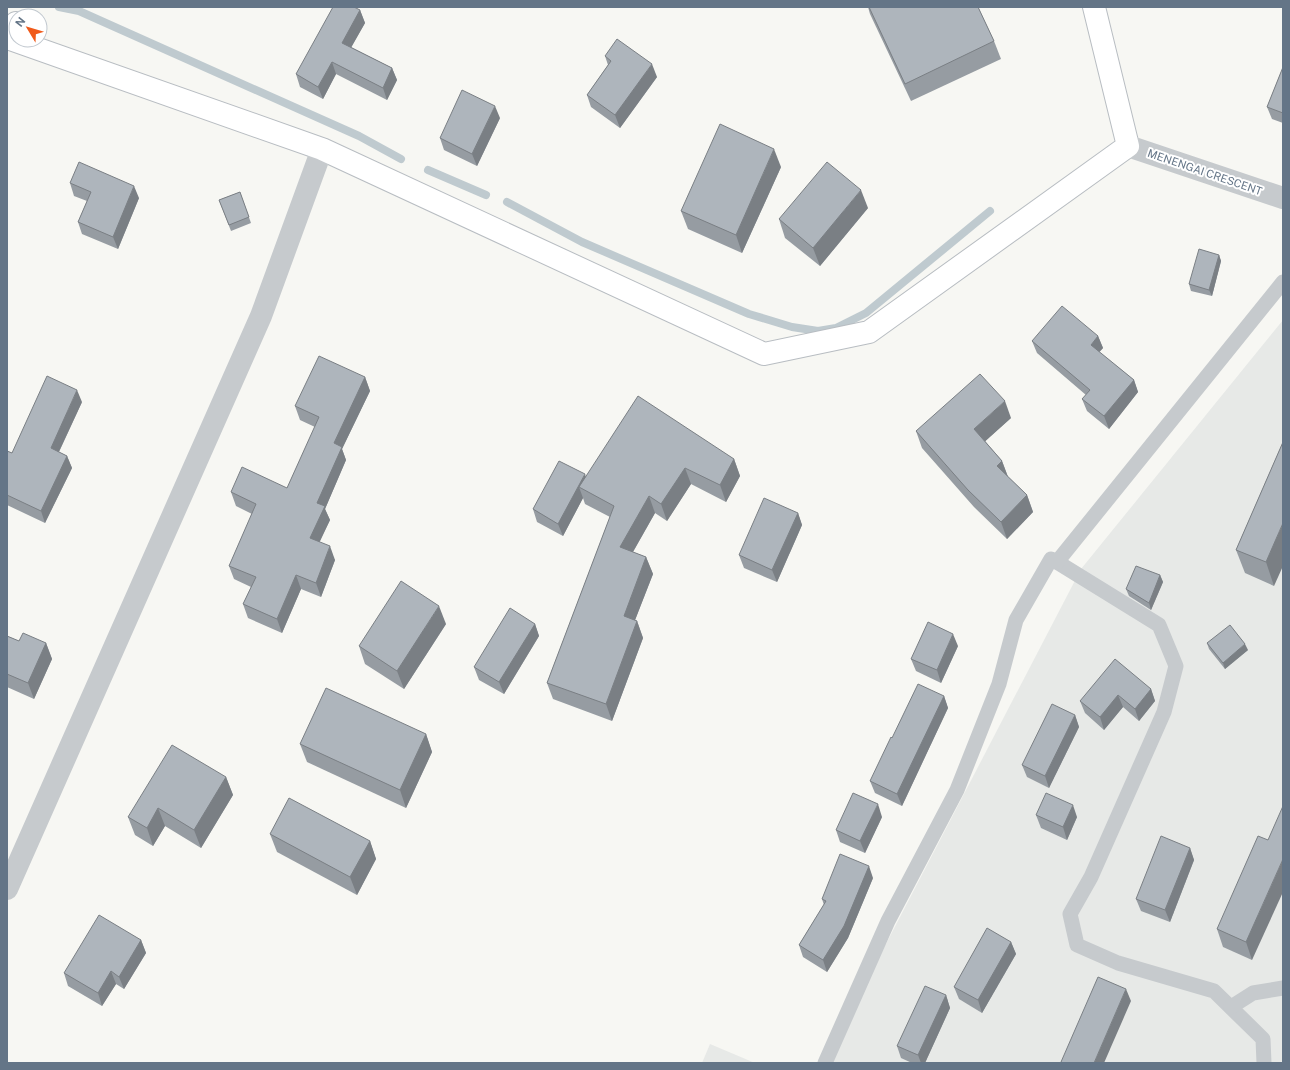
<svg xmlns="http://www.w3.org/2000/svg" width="1290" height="1070" viewBox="0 0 1290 1070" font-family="'Public Sans',sans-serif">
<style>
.built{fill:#e7e9e7}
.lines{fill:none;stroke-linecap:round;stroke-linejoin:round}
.stream{stroke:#bfcacf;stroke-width:8}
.secondary-casing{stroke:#b8bdc2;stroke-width:24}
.lane{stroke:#c6cacd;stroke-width:15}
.street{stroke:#c6cacd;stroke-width:22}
.secondary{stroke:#fff;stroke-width:22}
.wall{fill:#969ca2}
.shaded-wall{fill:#7a7f84}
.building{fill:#aeb5bc;stroke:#7a7f84}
.labels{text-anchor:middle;stroke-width:4;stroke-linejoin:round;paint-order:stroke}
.street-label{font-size:11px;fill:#647587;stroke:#fff}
</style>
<rect width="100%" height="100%" fill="#f7f7f3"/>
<g class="built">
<path d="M1283,320v743h-459l257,-494z"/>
<path d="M710,1044l45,19h-53z"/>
</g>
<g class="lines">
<g class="stream">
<path d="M59,7l20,4 280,125 42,23"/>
<path d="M428,170l58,25"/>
<path d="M507,202l75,40 167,72 43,13 26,4 18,-3 30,-15 124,-102"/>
</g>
<defs>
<path id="secondary" d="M16,23l-6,16 312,110 442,205 105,-22 259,-186 -34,-139"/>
</defs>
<use href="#secondary" class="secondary-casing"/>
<g class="lane">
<path d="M1057,562l102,63 17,41 -12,46 -73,165 -21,37 7,31 41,18 96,28 49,48 1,24"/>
<path d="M1231,1007l22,-14 30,-5"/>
<path d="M825,1063l63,-142 69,-131 42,-106 17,-64 35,-61 6,3 226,-280"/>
</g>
<g class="street">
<path d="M1128,146l155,52"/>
<path d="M7,889l254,-573 61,-167"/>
</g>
<use href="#secondary" class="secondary"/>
</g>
<g class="wall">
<path d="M868,7h110l16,34 7,18 -90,42 -41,-87z"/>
<path d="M360,10l5,13 -14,24 41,21 5,12 -10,20 -51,-26 -13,25 -23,-12 -4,-13z"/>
<path d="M605,56l52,21 -37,51 -29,-21 -4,-12 21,-30z"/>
<path d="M1283,67v56l-11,-4 -5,-12z"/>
<path d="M500,118l-23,48 -33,-16 -4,-12z"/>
<path d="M781,167l-39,86 -54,-24 -7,-18z"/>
<path d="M70,183l69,15 -21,51 -36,-15 -4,-12 9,-21 -13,-5z"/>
<path d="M240,192l11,31 -20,8 -12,-31z"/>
<path d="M868,208l-48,58 -35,-28 -6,-19z"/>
<path d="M1219,255l2,6 -9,35 -21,-5 -2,-7z"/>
<path d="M1098,336l5,12 -4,4 35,28 4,12 -29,37 -22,-18 -5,-12 4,-4 -49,-42 -5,-12z"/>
<path d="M365,377l5,14 -28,58 4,11 -21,49 5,11 -11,22 16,18 -14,37 -20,-8 -19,44 -34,-15 -5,-14 8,-17 -17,-8 -5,-13 23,-52 -16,-8 -5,-14 56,-4 28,-61 -15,-7 -5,-14z"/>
<path d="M82,402l-23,50 8,4 5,12 -27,55 -38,-18v-54l5,2z"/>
<path d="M1011,418l-26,23 17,20 6,16 19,18 6,17 -26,27 -33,-32 -52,-59 -6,-17z"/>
<path d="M1283,442l-9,144 -29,-13 -9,-23z"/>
<path d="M734,459l6,17 -14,26 -35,-18 -24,37 -12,-8 -22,39 13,5 7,17 -18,46 2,1 6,17 -31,83 -59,-22 -6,-16 63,-166 -25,-13 -2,-6 -20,38 -26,-14 -4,-13 53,-32z"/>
<path d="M798,513l4,12 -25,57 -33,-14 -5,-13z"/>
<path d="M1160,575l3,7 -12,28 -22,-14 -3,-7z"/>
<path d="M446,624l-42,65 -39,-25 -6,-18z"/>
<path d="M535,624l4,12 -35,58 -25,-14 -5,-13z"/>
<path d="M7,636l12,5 27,2 6,16 -18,40 -27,-12z"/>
<path d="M1207,643l41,7 -23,19 -16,-20z"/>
<path d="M958,646l-17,37 -25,-12 -5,-12z"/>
<path d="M1151,689l4,12 -16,20 -16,-14 -19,23 -19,-17 -5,-12z"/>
<path d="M944,696l4,12 -46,98 -27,-13 -5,-12z"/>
<path d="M1075,715l4,12 -30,61 -22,-11 -5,-12z"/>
<path d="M426,734l6,18 -26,56 -99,-46 -7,-18z"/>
<path d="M226,777l7,18 -32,53 -36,-22 -12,20 -18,-11 -7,-18z"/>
<path d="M1036,815l41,2 -10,23 -26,-12z"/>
<path d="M882,817l-17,36 -25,-11 -4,-12z"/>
<path d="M270,834l100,7 6,18 -19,36 -80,-43z"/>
<path d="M1268,840l-16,120 -29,-13 -6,-18z"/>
<path d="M1190,848l4,12 -24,62 -29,-11 -5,-12z"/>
<path d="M873,878l-25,60 -21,34 -24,-15 -4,-12 25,-40 -2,-6z"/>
<path d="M141,940l5,13 -22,36 -8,-5 -14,22 -34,-20 -4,-13z"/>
<path d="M1011,942l5,12 -34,59 -23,-14 -5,-12z"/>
<path d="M946,995l4,13 -25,55h-13l-11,-5 -4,-12z"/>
</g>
<g class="shaded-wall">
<path d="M360,10l5,13 -18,32 -5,-12z"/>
<path d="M332,62l4,12 -13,25 -5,-12z"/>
<path d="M652,64l5,13 -37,51 -5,-13z"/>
<path d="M392,68l5,12 -10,20 -4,-12z"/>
<path d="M495,106l5,12 -23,48 -5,-12z"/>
<path d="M774,149l7,18 -39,86 -6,-18z"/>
<path d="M134,186l5,12 -21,51 -5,-12z"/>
<path d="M861,190l7,18 -48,58 -7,-18z"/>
<path d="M1219,255l2,6 -9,35 -3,-6z"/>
<path d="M1098,336l5,12 -8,9 -4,-12z"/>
<path d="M365,377l5,14 -28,58 4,11 -21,49 5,11 -15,32 -5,-14 7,-35 17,-60z"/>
<path d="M1134,380l4,12 -29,37 -5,-13z"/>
<path d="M77,390l5,12 -27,58 -4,-12z"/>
<path d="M1005,401l6,17 -31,28 -6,-17z"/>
<path d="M67,456l5,12 -27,55 -4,-12z"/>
<path d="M734,459l6,17 -14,26 -6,-17z"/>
<path d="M1002,461l6,16 -11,-11z"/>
<path d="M685,468l6,16 -24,37 -6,-17z"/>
<path d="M585,474l4,13h-10l4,11 -20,38 -5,-12z"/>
<path d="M1027,495l6,17 -26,27 -6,-17z"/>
<path d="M649,496l6,17 -29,51 -6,-17z"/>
<path d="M798,513l4,12 -25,57 -5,-12z"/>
<path d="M1283,523v43l-9,20 -8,-24z"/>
<path d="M330,546l5,14 -14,37 -5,-14z"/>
<path d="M646,557l7,17 -23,59 -6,-17z"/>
<path d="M296,575l5,14 -19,44 -5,-14z"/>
<path d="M1160,575l3,7 -12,28 -2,-7z"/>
<path d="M439,606l7,18 -42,65 -7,-18z"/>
<path d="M637,621l6,17 -31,83 -6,-17z"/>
<path d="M535,624l4,12 -35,58 -5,-12z"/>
<path d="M953,634l5,12 -17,37 -4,-13z"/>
<path d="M46,643l6,16 -18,40 -6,-16z"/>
<path d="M1245,644l3,6 -23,19 -2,-6z"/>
<path d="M1151,689l4,12 -16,20 -4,-12z"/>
<path d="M1118,695l5,12 -19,23 -4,-13z"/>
<path d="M944,696l4,12 -46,98 -5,-12z"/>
<path d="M1075,715l4,12 -30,61 -4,-12z"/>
<path d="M426,734l6,18 -26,56 -6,-18z"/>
<path d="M226,777l7,18 -32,53 -7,-18z"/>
<path d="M878,804l4,13 -17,36 -5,-12z"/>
<path d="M1073,805l4,12 -10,23 -4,-13z"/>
<path d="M158,808l7,18 -12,20 -6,-18z"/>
<path d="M370,841l6,18 -19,36 -7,-18z"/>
<path d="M1190,848l4,12 -24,62 -5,-12z"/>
<path d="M1283,859v33l-31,68 -6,-18z"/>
<path d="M869,866l4,12 -25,60 -21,34 -4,-12z"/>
<path d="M141,940l5,13 -22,36 -5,-12z"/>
<path d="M1011,942l5,12 -34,59 -4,-13z"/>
<path d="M111,971l5,13 -14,22 -4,-13z"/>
<path d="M1126,989l5,12 -27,62h-10z"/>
<path d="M946,995l4,13 -25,55h-4l-3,-8z"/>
</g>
<g class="building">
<path d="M333,7h21l6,3 -18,33 50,25 -9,20 -51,-26 -14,25 -22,-13z"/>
<path d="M869,7h109l16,34 -89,43z"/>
<path d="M617,39l35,25 -37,51 -28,-20 24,-34 -6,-5z"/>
<path d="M1283,67v46l-16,-6z"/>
<path d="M462,90l33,16 -23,48 -32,-16z"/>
<path d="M720,124l54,25 -38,86 -55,-24z"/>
<path d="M79,162l55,24 -21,51 -35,-15 13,-30 -21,-9z"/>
<path d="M827,162l34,28 -48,58 -34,-29z"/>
<path d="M240,192l9,25 -20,8 -10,-25z"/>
<path d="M1199,249l20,6 -10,35 -20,-6z"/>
<path d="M1062,306l36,30 -7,9 43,35 -30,36 -22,-17 8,-9 -58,-49z"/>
<path d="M319,356l46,21 -31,66 8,4 -25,56 8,3 -15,32 20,8 -14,37 -20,-8 -19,44 -34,-15 13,-27 -27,-11 27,-62 -25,-12 11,-25 45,21 32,-71 -24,-11z"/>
<path d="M980,374l25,27 -31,28 28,32 -5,5 30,29 -26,27 -33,-32 -52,-59z"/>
<path d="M47,376l30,14 -26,58 16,8 -26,55 -34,-16v-44l5,2z"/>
<path d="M638,396l96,63 -14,26 -35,-17 -24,36 -12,-8 -29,51 26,10 -22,59 13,5 -31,83 -59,-21 67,-177 -35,-19z"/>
<path d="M1283,442v81l-17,39 -30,-12z"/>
<path d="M559,461l26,13 -27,50 -25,-15z"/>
<path d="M764,498l34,15 -26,57 -33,-15z"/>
<path d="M1136,566l24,9 -11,28 -23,-14z"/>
<path d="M401,581l38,25 -42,65 -38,-25z"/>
<path d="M510,608l25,16 -36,58 -25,-15z"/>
<path d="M928,622l25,12 -16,36 -26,-11z"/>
<path d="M1230,625l15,19 -22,19 -16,-20z"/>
<path d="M23,633l23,10 -18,40 -21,-9v-38l12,5z"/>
<path d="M1115,659l36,30 -16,20 -17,-14 -18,22 -20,-16z"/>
<path d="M918,684l26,12 -47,98 -27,-13 21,-44 1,1z"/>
<path d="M326,688l100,46 -26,56 -100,-46z"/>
<path d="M1052,704l23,11 -30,61 -23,-11z"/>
<path d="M172,745l54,32 -32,53 -36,-22 -11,20 -19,-11z"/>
<path d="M853,793l25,11 -18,37 -24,-11z"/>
<path d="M1046,793l27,12 -10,22 -27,-12z"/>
<path d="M289,798l81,43 -20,36 -80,-43z"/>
<path d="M1283,806v53l-37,83 -29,-13 41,-93 10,4z"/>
<path d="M1161,836l29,12 -25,62 -29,-11z"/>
<path d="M840,854l29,12 -25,60 -21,34 -24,-15 27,-44 -4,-2z"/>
<path d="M99,915l42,25 -22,37 -8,-6 -13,22 -34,-20z"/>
<path d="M987,928l24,14 -33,58 -24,-13z"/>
<path d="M1098,977l28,12 -32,74h-30l-3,-1z"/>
<path d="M925,986l21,9 -28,60 -21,-9z"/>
</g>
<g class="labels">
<g class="street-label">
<text transform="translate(1205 172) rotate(19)" y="4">MENENGAI CRESCENT</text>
</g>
</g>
<rect width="1290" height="1070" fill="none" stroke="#647587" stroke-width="16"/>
<g transform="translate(28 28) rotate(308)"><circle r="19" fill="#ffffff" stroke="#c1c8cf"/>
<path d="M0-3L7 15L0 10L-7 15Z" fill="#f05a1a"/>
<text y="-6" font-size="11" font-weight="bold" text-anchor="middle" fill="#647587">N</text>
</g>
</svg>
